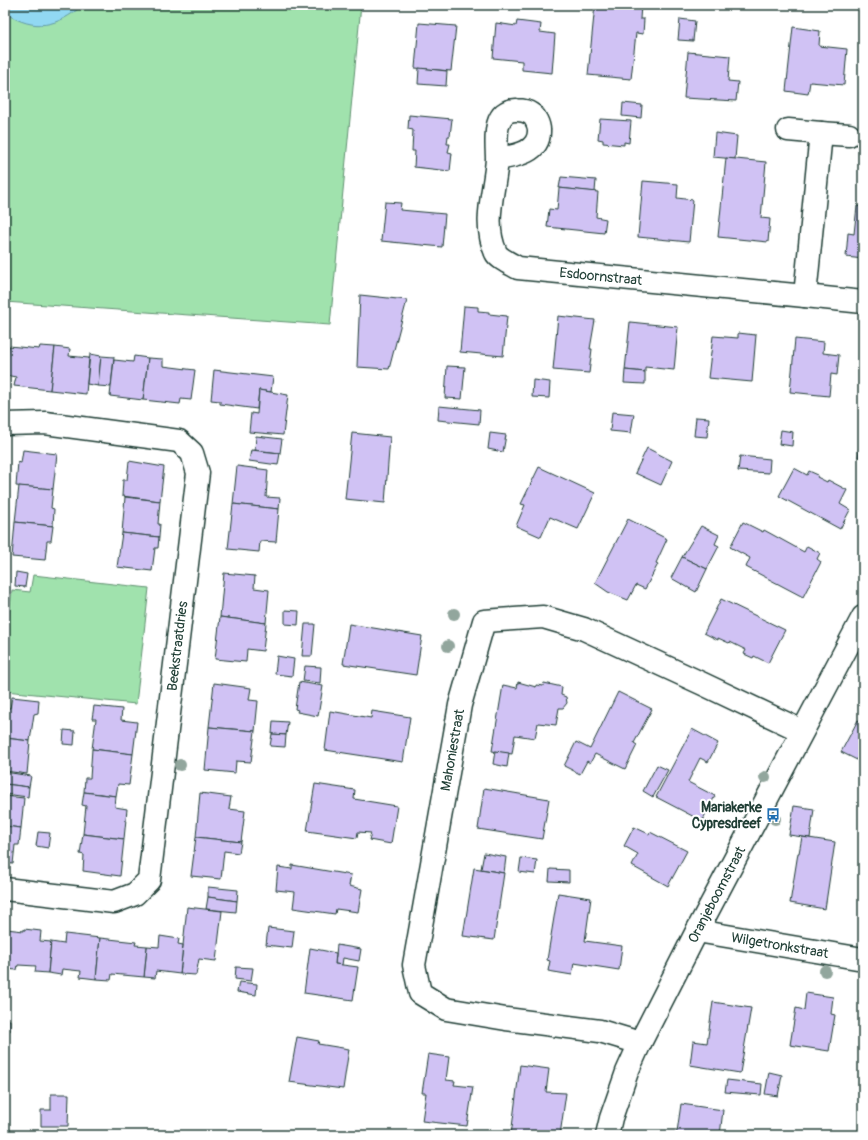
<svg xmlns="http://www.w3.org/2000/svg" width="868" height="1140" viewBox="0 0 868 1140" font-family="Pangolin,sans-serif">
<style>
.green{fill:#a0e2ad;stroke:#609070}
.water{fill:#91d8f2;stroke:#639aa6}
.building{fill:#d0c2f4;stroke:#1f3d34}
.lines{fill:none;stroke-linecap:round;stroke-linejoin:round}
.minor-casing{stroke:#1f3d34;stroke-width:25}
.minor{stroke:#fff;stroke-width:22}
.tree{fill:#92a69d}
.labels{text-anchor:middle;stroke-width:4;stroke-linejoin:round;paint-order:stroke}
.street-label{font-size:14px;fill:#1f3d34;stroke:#fff}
.poi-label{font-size:14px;font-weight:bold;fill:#1f3d34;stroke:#fff;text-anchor:end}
</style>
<rect width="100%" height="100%" fill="#fff"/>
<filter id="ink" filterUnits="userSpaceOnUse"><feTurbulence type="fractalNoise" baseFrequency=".025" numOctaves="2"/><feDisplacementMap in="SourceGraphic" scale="8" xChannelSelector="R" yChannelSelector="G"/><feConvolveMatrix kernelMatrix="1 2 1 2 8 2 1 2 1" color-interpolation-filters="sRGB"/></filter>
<g filter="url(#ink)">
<g class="green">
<path d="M5,5h356l-31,320 -325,-23z"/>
<path d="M33,575l116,13 -13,116 -131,-13v-41l7,-60 18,2z"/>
</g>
<path class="water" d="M5,5h78c-26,22 -48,27 -78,8z"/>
<g class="building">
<path d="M595,5h46l-1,14h4l-1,15 -7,-1 -5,46 -43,-4z"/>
<path d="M680,19l15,2 -2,20 -15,-1z"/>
<path d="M517,21l24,3 -1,8 15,2 -3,39 -30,-3v-9l-29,-3 3,-35 20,3z"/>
<path d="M419,23l37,3 -5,45 -36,-3z"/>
<path d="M793,27l27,4 -1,15 28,3 -3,36 -34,-3 -2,12 -22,-3z"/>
<path d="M688,52l42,4 -2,25 10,1 -2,19 -52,-3z"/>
<path d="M419,68l28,3 -1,15 -28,-2z"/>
<path d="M623,103l19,2 -1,13 -19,-2z"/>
<path d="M409,115l43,4 -2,17h-2l-1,8h3l-2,8 4,1 -2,18 -36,-4 1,-16h-3l1,-21 -5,-1z"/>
<path d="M600,119l31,2 -2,22 -5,-1v3l-21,-2v-3l-5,-1z"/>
<path d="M715,133l22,3 -2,23 -22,-2z"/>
<path d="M726,158l40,4 -5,56 9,1 -2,23 -50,-5z"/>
<path d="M561,177l35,3 -1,12 -36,-4z"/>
<path d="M643,181l35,3 -1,14 16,2 -4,42 -51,-5z"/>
<path d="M559,188l39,4 -2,25 10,2 -2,14 -57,-6 2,-18 8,1z"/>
<path d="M385,202l16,1 -1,7 45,4 -3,33 -61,-6z"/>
<path d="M857,206l6,1v52l-17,-2 2,-24 6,1z"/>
<path d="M360,295l47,5 -18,69 -32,-2z"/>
<path d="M464,306l14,1v4l11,1v2l18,2 -4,40 -43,-4z"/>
<path d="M558,316l37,4 -5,29h2l-3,24 -36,-3z"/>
<path d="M630,322l48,5 -4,43 -29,-3v5l-20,-2z"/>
<path d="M738,333l18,2 -4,47 -44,-4 5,-42 25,2z"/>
<path d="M795,339l29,3 -1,11 16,2 -2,20 -6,-1 -2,22 -39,-4z"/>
<path d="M9,346l30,3 1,-3 15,1 -5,43 -36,-4 2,-9 -11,-2z"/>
<path d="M55,347l15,2 -1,7 20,2 -3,36 -36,-4z"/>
<path d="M90,354l11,2 -3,30 -11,-2z"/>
<path d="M101,356l13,1 -3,30 -13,-1z"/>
<path d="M134,356l14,2 -5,42 -33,-4 4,-36 19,2z"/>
<path d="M148,358l15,1v7l32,4 -4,30 -10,-1 -1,5 -37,-4z"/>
<path d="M447,366l18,1 -3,32 -17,-1z"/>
<path d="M214,370l59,7 -2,15 -12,-2 -2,19 -37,-5v-3l-9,-1z"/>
<path d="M625,370l20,2v12l-21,-1z"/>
<path d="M533,380l17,2 -1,16 -17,-1z"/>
<path d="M259,390l29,5 -5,40 -34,-3 2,-19 6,1z"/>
<path d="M439,406l41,4 -1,14 -41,-4z"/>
<path d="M612,412l22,2 -3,19 -21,-2z"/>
<path d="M696,417l13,1 -2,19 -13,-1z"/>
<path d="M781,430l12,2 -1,14 -13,-2z"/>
<path d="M352,433l38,4 -5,66 -40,-4z"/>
<path d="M490,433l16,2 -3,17 -15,-3z"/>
<path d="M256,436l26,3 -2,14 -25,-3z"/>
<path d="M861,439h2v18h-5z"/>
<path d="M647,448l25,13 -11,24 -26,-12z"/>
<path d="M23,450l34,4 -4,35 -37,-3 2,-24 3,1z"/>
<path d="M251,450l29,3 -2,12 -29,-4z"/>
<path d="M740,456l30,3 -1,14 -31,-2z"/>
<path d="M129,461l35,6 -4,34 -38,-5 1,-16h4z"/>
<path d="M237,466l31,4 -2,27 14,1 -1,11 -46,-5z"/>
<path d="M539,467l56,26 -17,36 -28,-12 -9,20 -25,-11 9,-21 -4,-1z"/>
<path d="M794,468l13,7 2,-4 9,4 -1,2 10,5 1,-2 19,10 -7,14 10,6 -10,19 -61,-33z"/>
<path d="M19,486l34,3 -2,19 3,1 -1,17 -38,-4z"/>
<path d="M125,497l35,4 -2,23h2l-1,13 -37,-4z"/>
<path d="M233,504l46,5 -3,33 -16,-1 -1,11 -31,-3z"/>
<path d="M628,519l39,20 -11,24 2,1 -13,25 -9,-4 -8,15 -20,-8 -13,-9z"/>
<path d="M15,522l38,4 -2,15h-4l-2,19 -33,-3z"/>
<path d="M743,522l20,10 1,-2 40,22 3,-6 13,7 -3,6 4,3 -18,35 -57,-30 4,-9 -20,-11z"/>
<path d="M701,526l18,9 -4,9 4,2 -12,23 -25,-12z"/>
<path d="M122,533l37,4 -1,11h-3l-3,23 -35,-4z"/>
<path d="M682,557l25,12 -11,23 -25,-14z"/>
<path d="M16,572l11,2 -2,13 -10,-1z"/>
<path d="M224,573l31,3 -1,12 15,2 -3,33 -46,-6z"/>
<path d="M721,599l64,31 -17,33 -14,-7 -1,2 -9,-4 2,-4 -16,-8 -1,1 -11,-5v2l-14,-7z"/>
<path d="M285,610l14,1 -1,14 -13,-1z"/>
<path d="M220,617l46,6 -3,28 -16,-2 -1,13 -31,-3z"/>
<path d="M305,624h10l-3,32h-10z"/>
<path d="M349,624l73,12 -6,39 -73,-11z"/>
<path d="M277,656l17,3 -2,17 -17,-2z"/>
<path d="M305,666l16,1 -1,16 -17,-2z"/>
<path d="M299,682l24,4 -5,30 -21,-4 1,-2 -3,-1z"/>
<path d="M518,682l18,5v-2l7,1 1,-3 18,4 -1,8 5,2 1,6 -4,5h-4l-3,17 -18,-2 -3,15 -20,-3 -3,19 -20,-3 11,-66 14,3z"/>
<path d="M214,683l37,5 -2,12 9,1 -3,30 -46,-4z"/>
<path d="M618,692l34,17 -18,34 3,2 -12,24 -30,-15 -5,9 -3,-2 -7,13 -16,-8 12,-24 14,7z"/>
<path d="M12,697l27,3 -1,13 -4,1 -4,27 -25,-3v-30h5z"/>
<path d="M94,706l28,3 -1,11 16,2 -4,32 -41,-5 4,-30h-4z"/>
<path d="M330,711l41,7 1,-7 38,6 -7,45 -78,-12z"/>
<path d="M858,720l5,2v41l-22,-11z"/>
<path d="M273,721l15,1 -2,13 -14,-1z"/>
<path d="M209,727l46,4 -4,31 -15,-1 -1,12 -30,-3z"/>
<path d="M692,729l26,14 -10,19 -8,-4 -12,24 27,14 -13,25 -46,-24z"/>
<path d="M64,730l11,1 -1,14 -11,-1z"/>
<path d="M272,734l14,1 -1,12 -15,-1z"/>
<path d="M5,738l25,3 -3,33 -22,-3z"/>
<path d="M92,749l41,5 -4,31 -11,-1 -2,12 -32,-4 1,-14h5z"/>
<path d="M495,751l14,2 -2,14 -14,-3z"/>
<path d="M657,765l11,5 -15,27 -10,-6z"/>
<path d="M5,772l26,4 -2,11 -24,-3z"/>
<path d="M5,784l24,3 -1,10 -23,-3z"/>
<path d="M315,784l40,6 -1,9 43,7 -6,38 -22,-4 2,-7 -13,-1 -1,6 -50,-7z"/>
<path d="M484,788l65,11 -7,40 -64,-10z"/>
<path d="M84,792l32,4 -1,11 12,2 -3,30 -41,-5 3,-28 -4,-1z"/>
<path d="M200,793l31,4 -2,12 16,2 -4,31 -45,-5z"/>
<path d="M5,796l19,2 -3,30 -16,-2z"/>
<path d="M794,806l20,3 -4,29 -21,-3z"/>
<path d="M5,826l16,2 -2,17h-4l-2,19 -8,-1z"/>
<path d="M634,827l15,7 1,-2 37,19 -19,35 -36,-20 6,-12 -14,-8z"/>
<path d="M38,832l12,1 -2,15 -12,-2z"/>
<path d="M83,834l41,5 -4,37 -37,-5 1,-16 -4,-1z"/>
<path d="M196,837l45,5 -2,11 -15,-2 -3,28 -30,-3z"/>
<path d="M802,837l33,5 -10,67 -35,-6 8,-50h1z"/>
<path d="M484,853l22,4 -2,16 -23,-4z"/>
<path d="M521,858l16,2 -2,14 -16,-2z"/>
<path d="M292,865l59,10 -2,11 13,3 -4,23 -22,-3 -1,5 -42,-6 2,-16 -19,-2 2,-23 14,2z"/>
<path d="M474,868l30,5 -10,67 -31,-4z"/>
<path d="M550,869l19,1v12l-20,-1z"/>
<path d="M208,887l30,3 -1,11 -29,-4z"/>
<path d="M558,893l33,5 -6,43 37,5 -3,24 -45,-7 -2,12 -24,-4 2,-10 -3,-1z"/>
<path d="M208,897l29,4 -1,11 -30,-3z"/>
<path d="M187,907l35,4 -6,50 -17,-2 -3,16 -16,-1z"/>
<path d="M268,928l26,3 -2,17 -26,-3z"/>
<path d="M6,929l18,2v-2l17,2 -1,10 11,1 -3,31 -13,-1 1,-6 -18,-1 -1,5 -12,-1z"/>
<path d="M65,934l35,4 -4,41 -16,-2 1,-6 -19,-2 -1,6 -13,-2 3,-31 13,2z"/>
<path d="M160,936l19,3 -1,5 5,1 -3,29 -24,-3 -1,7 -11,-1 3,-31 12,1z"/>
<path d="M100,938l36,4 -1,3 12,1 -3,31 -32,-3 -1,6 -15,-1z"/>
<path d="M337,945l24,4 -2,12 -16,-3 -1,7 -7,-1z"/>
<path d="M310,948l26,5 -1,11 23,3 -5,33 -49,-7z"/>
<path d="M236,967l17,1 -2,13 -16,-2z"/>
<path d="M239,982l18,2 -1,11 -19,-3z"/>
<path d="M806,993l27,4 -2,17 4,1 -6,36 -39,-6 6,-37 8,2z"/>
<path d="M713,1002l38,6 -11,65 -50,-8 3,-24 14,2z"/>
<path d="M5,1020h5v11l-5,-1z"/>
<path d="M297,1037l22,4 -1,3 31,5 -6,40 -54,-7z"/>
<path d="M428,1054l21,3 -3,23 9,1 -1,4 19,2 -6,39 -45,-5 4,-28h-4z"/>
<path d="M520,1065l29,4 -3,23 20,1 -6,42h-49z"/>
<path d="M769,1072l13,3 -4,21 -13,-2z"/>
<path d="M727,1080l35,4 -1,11 -36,-3z"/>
<path d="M51,1094h18l-1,32h-27v-16h10z"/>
<path d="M681,1104l42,6 -3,25h4h-50l1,-3h2z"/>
</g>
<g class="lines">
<defs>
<g id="minor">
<path d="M788,130l33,3 -16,163"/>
<path d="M821,133l28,2"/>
<path id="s1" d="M497,159c18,-3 43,-6 42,-29 0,-5 -4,-14 -8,-16 -4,-3 -9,-4 -14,-4 -26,-1 -20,34 -20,49 -2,31 -15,64 -1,94 2,5 17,12 22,15l287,28 58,6"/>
<path d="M5,424l40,-1 134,18 13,12 6,20 -49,407 -14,14 -21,8 -109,-13"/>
<path id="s2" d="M697,931l166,28"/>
<path id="s3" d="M640,1043l-40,-12 -94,-12 -60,-10 -26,-16 -6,-28 46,-260 24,-84 59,-4 41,12 119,55 99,47"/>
<path id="s4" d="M607,1135l4,-17 16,-46 13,-29 57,-112 166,-314"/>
</g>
</defs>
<use href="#minor" class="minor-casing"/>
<use href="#minor" class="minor"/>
</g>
<g class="tree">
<circle cx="454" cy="614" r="6"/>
<circle cx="448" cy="646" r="6"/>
<circle cx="180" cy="765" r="6"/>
<circle cx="765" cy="777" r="6"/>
<circle cx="775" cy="819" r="6"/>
<circle cx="825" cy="971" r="6"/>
</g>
</g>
<defs>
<symbol id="bus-bare" viewBox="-9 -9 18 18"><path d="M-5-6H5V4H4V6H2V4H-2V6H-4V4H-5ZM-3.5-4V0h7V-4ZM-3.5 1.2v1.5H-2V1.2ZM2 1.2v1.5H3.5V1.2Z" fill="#1f6fb2" stroke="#fff" stroke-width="2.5" paint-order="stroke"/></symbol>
</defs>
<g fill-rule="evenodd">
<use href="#bus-bare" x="763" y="805" width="20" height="20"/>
</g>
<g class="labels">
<g class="street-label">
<text dy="5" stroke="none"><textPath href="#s1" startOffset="356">Esdoornstraat</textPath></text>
<text transform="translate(177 646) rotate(-83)" y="5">Beekstraatdries</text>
<text dy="5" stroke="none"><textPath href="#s3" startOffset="475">Mahoniestraat</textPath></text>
<text dy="5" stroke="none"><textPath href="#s4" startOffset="265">Oranjeboomstraat</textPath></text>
<text dy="5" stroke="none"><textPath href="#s2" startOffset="84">Wilgetronkstraat</textPath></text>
</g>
<g class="poi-label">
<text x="762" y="812">Mariakerke<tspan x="762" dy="16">Cypresdreef</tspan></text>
</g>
</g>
<rect width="868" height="1140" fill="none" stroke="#fff" stroke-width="20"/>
<rect x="10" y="10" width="848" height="1120" fill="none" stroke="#1f3d34" stroke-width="1.5" filter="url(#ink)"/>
</svg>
